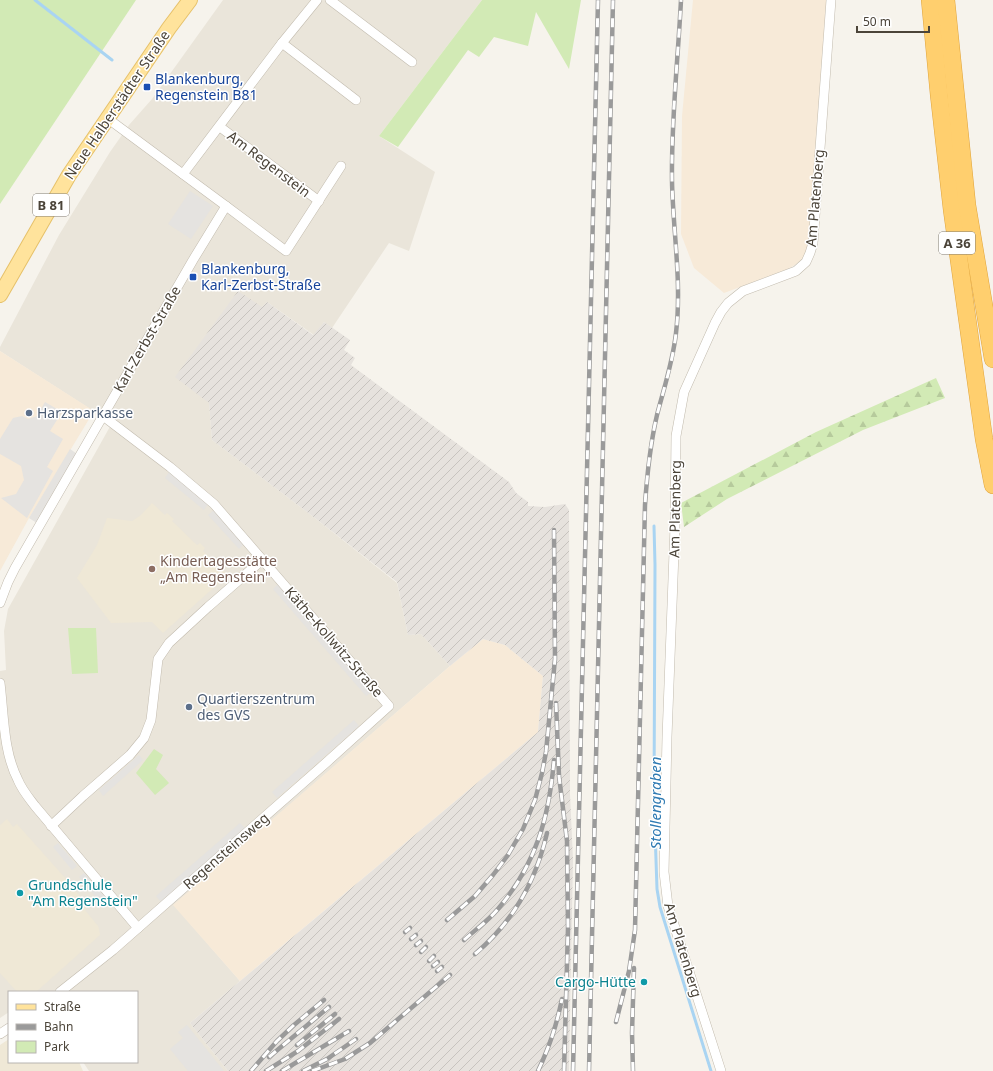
<svg xmlns="http://www.w3.org/2000/svg" width="993" height="1071" viewBox="0 0 993 1071" font-family="'Noto Sans',sans-serif">
<style>
.residential{fill:#eae5da}
.commercial{fill:#f7ead8}
.industrial{fill:url(#industrial-furrows)}
.education{fill:#efe8d6}
.green{fill:#d2eab5}
.forest{fill:url(#forest-firs)}
.parking{fill:#e5e3e0}
.lines{fill:none;stroke-linecap:round;stroke-linejoin:round}
.stream{stroke:#a9d4f2;stroke-width:3}
.street-casing{stroke:#c2bbae;stroke-width:10}
.primary-casing{stroke:#e6c16a;stroke-width:16}
.highway-casing{stroke:#e0a43c;stroke-width:18}
.street{stroke:#fff;stroke-width:9}
.primary{stroke:#ffe39c;stroke-width:14}
.highway{stroke:#ffcf6e;stroke-width:17}
.rail-casing{stroke:#9a9a9a;stroke-width:4.5}
.rail{stroke:#fff;stroke-width:3;stroke-dasharray:9;stroke-linecap:butt}
.transit-dot{fill:#1a4fb4;stroke:#fff;stroke-width:1.5}
.service-dot{fill:#5c6f8a;stroke:#fff;stroke-width:1.5}
.education-dot{fill:#8d6e63;stroke:#fff;stroke-width:1.5}
.culture-dot{fill:#0f9aa8;stroke:#fff;stroke-width:1.5}
.labels{text-anchor:middle;stroke-width:3;stroke-linejoin:round;paint-order:stroke}
.shield{fill:#fff;stroke:#817c74;stroke-width:1}
.shield-label{font-size:13px;font-weight:bold;fill:#4b4439}
.transit-label{font-size:14px;fill:#164399;stroke:#fff;text-anchor:start}
.street-label{font-size:14px;fill:#4b4439;stroke:#fff}
.service-label{font-size:14px;fill:#4e5e75;stroke:#fff;text-anchor:start}
.education-label{font-size:14px;fill:#785e54;stroke:#fff;text-anchor:start}
.culture-label{font-size:14px;fill:#0d838f;stroke:#fff;text-anchor:start}
.water-label{font-size:15px;font-style:italic;fill:#2e7ab2;stroke:#fff}
</style>
<defs>
<pattern id="industrial-furrows" width="10" height="10" patternUnits="userSpaceOnUse"><rect width="10" height="10" fill="#e6e2dd"/><path d="M-1 1l2-2M0 10L10 0M9 11l2-2" fill="none" stroke="#c7c3be"/></pattern>
<pattern id="forest-firs" width="22" height="20" patternUnits="userSpaceOnUse"><rect width="22" height="20" fill="#d2eab5"/><path d="M5 1l3.5 6h-7zM16 11l3.5 6h-7z" fill="#b6ca9c"/></pattern>
</defs>
<rect width="100%" height="100%" fill="#f6f3ec"/>
<path class="residential" d="M223,0h259l-103,136 56,36 -26,79 -20,-8 -57,85 -8,-6 -10,13 -47,-33 -5,5 -53,96 3,37 99,75 86,68 11,52 13,-1 29,32 -276,239 66,76 -50,42 38,48h-139l-6,-9h54v-70h-128v20l-9,6v-347l6,-1 -2,-39 4,-22 104,-186 -112,-72v-4l59,-112 51,-83 19,-27 23,-26z"/>
<g class="commercial">
<path d="M693,0h133v25l-16,217 -7,18 -15,9 -64,24 -30,-25 -13,-34 1,-118z"/>
<path d="M0,351l94,60 -65,107 -29,53z"/>
<path d="M483,639l22,6 38,31 -5,56 -298,249 -67,-76 277,-239z"/>
</g>
<path class="industrial" d="M238,291l24,16 5,-5 46,33 11,-13 26,18 -6,10 11,8 -4,7 158,117 7,11 12,9v4l17,1 20,-3 4,6 1,284 3,66 -4,211h-341l-38,-48 348,-291 5,-56 -38,-31 -22,-6 -33,27 -29,-32 -13,1 -11,-53 -86,-67 -99,-75 -3,-37 -34,-26z"/>
<g class="education">
<path d="M152,503l13,12 2,-2 7,6 -2,2 25,24 3,-2 5,5 -2,3 25,24 -65,58 -11,-11 -41,1 -34,-45 20,-33 10,-27 25,3 9,-6z"/>
<path d="M7,819l6,8 4,-3 50,56 21,26 -3,4 13,16 1,3 1,6 -64,57h-19l-17,-19v-148z"/>
<path d="M9,1039v23h70l4,9h-83v-26z"/>
</g>
<g class="green">
<path d="M0,0h136l-136,204z"/>
<path d="M482,0h99l-12,69 -33,-57 -8,34 -34,-9 -15,20 -11,-7 -70,97 -19,-11z"/>
<path d="M68,628h28l2,45 -26,1z"/>
<path d="M154,749l9,6 -7,14 13,14 -14,12 -19,-22z"/>
</g>
<path class="forest" d="M936,378l9,20 -82,32 -136,69 -43,28 -3,-24 135,-71z"/>
<g class="parking">
<path d="M190,191l23,15 -22,33 -23,-15z"/>
<path d="M45,402l17,10 -12,19 13,8 -16,28 6,4 -26,47 -26,-20 15,-4 8,-14 -3,-14 -21,-12v-15l13,-21 9,-2 6,3 9,-3z"/>
<path d="M70,449l10,7 -40,69 -11,-7z"/>
<path d="M169,472l39,32 -4,6 -39,-32z"/>
<path d="M214,510l30,34 -5,5 -31,-34z"/>
<path d="M278,584l94,108 -6,4 -93,-107z"/>
<path d="M354,720l5,6 -82,72 -5,-6z"/>
<path d="M139,755l4,5 -40,36 -4,-6z"/>
<path d="M240,823l5,5 -84,74 -5,-6z"/>
<path d="M58,843l19,23 -5,4 -19,-23z"/>
<path d="M84,873l22,25 -5,5 -22,-26z"/>
<path d="M187,1025l37,46h-36l-18,-22 13,-11 -5,-6z"/>
</g>
<g class="lines">
<g class="stream">
<path d="M35,0l77,60"/>
<path d="M654,526l1,39 -1,237 3,87 3,18 51,164"/>
</g>
<defs>
<g id="street">
<path d="M330,0l82,62"/>
<path d="M282,43l74,57"/>
<path d="M220,127l99,74"/>
<path d="M183,174l99,-131 35,-43"/>
<path d="M226,206l60,45 55,-85"/>
<path d="M0,603l8,-21 7,-14 178,-308 33,-54 -119,-88"/>
<path d="M0,683c4,32 3,68 18,97 4,10 11,18 17,26l103,122"/>
<path d="M51,826l32,-30 47,-41 14,-17 7,-18 7,-61 11,-16 39,-36 54,-47"/>
<path d="M60,992l53,-42 215,-189 61,-55 -175,-202 -44,-37 -67,-51"/>
<path d="M0,1034l9,-6"/>
<path d="M721,1071l-53,-165 -4,-34 3,-135 8,-211 1,-90 8,-44 31,-69 6,-11 7,-9 15,-12 53,-20 10,-9 4,-9 3,-10 18,-243"/>
</g>
<path id="primary" d="M0,295l69,-120 100,-147 21,-28"/>
<g id="highway">
<path d="M930,0l9,95 13,115 32,229 9,46"/>
<path d="M946,0l21,205 26,154"/>
</g>
</defs>
<use href="#street" class="street-casing"/>
<use href="#primary" class="primary-casing"/>
<use href="#highway" class="highway-casing"/>
<use href="#street" class="street"/>
<use href="#primary" class="primary"/>
<use href="#highway" class="highway"/>
<defs>
<g id="rail">
<path d="M556,703l3,73 8,65 1,87 -4,143"/>
<path d="M447,920l28,-24 18,-21 15,-20 15,-26 12,-29 7,-27 4,-21 9,-93 -1,-129"/>
<path d="M405,932l5,-4"/>
<path d="M411,939l5,-4"/>
<path d="M464,940c11,-10 24,-19 34,-31 38,-45 51,-91 56,-149"/>
<path d="M416,945l5,-4"/>
<path d="M421,952l5,-5"/>
<path d="M475,954c38,-32 61,-73 72,-121"/>
<path d="M429,961l5,-5"/>
<path d="M433,966l5,-4"/>
<path d="M437,971l5,-4"/>
<path d="M616,1022l13,-51 6,-41 10,-425c2,-30 5,-60 12,-90 7,-27 16,-54 19,-82 6,-51 -3,-101 -4,-152 -1,-60 6,-121 9,-181"/>
<path d="M297,1045l38,-31"/>
<path d="M269,1057l60,-50"/>
<path d="M251,1071l26,-30 17,-16 30,-25"/>
<path d="M266,1071l32,-20 41,-32"/>
<path d="M282,1071l67,-40"/>
<path d="M303,1071l24,-12 29,-20"/>
<path d="M312,1071l33,-12 25,-16 80,-68"/>
<path d="M538,1071c12,-26 18,-44 24,-72"/>
<path d="M573,1071l25,-1071"/>
<path d="M589,1071l24,-1071"/>
<path d="M633,1071l-1,-38 2,-65"/>
</g>
</defs>
<use href="#rail" class="rail-casing"/>
<use href="#rail" class="rail"/>
</g>
<g class="transit-dot">
<rect x="143" y="83" width="8" height="8" rx="2"/>
<rect x="189" y="273" width="8" height="8" rx="2"/>
</g>
<g class="service-dot">
<circle cx="29" cy="413" r="4"/>
<circle cx="189" cy="707" r="4"/>
</g>
<circle class="education-dot" cx="152" cy="569" r="4"/>
<g class="culture-dot">
<circle cx="20" cy="893" r="4"/>
<circle cx="644" cy="982" r="4"/>
</g>
<g class="labels">
<g class="shield">
<rect x="33" y="194" width="36" height="22" rx="3"/>
<rect x="939" y="232" width="36" height="22" rx="3"/>
</g>
<g class="shield-label">
<text x="51" y="210">B 81</text>
<text x="957" y="248">A 36</text>
</g>
<g class="transit-label">
<text x="155" y="84">Blankenburg,<tspan x="155" dy="16">Regenstein B81</tspan></text>
<text x="201" y="274">Blankenburg,<tspan x="201" dy="16">Karl-Zerbst-Straße</tspan></text>
</g>
<g class="street-label">
<text transform="translate(117 105) rotate(-56)" y="5">Neue Halberstädter Straße</text>
<text transform="translate(269 164) rotate(37)" y="5">Am Regenstein</text>
<text transform="translate(815 198) rotate(-85)" y="5">Am Platenberg</text>
<text transform="translate(147 339) rotate(-60)" y="5">Karl-Zerbst-Straße</text>
<text transform="translate(675 509) rotate(-89)" y="5">Am Platenberg</text>
<text transform="translate(334 642) rotate(49)" y="5">Käthe-Kollwitz-Straße</text>
<text transform="translate(226 851) rotate(-41)" y="5">Regensteinsweg</text>
<text transform="translate(683 950) rotate(73)" y="5">Am Platenberg</text>
</g>
<g class="service-label">
<text x="37" y="418">Harzsparkasse</text>
<text x="197" y="704">Quartierszentrum<tspan x="197" dy="16">des GVS</tspan></text>
</g>
<g class="education-label">
<text x="160" y="566">Kindertagesstätte<tspan x="160" dy="16">„Am Regenstein"</tspan></text>
</g>
<g class="culture-label">
<text x="28" y="890">Grundschule<tspan x="28" dy="16">"Am Regenstein"</tspan></text>
<text x="636" y="987" text-anchor="end">Cargo-Hütte</text>
</g>
<g class="water-label">
<text transform="translate(656 803) rotate(-90)" y="5">Stollengraben</text>
</g>
</g>
<rect x="8" y="991" width="130" height="72" fill="#ffffff" stroke="#b7b4b0"/>
<rect x="16" y="1004" width="20" height="6" fill="#ffe39c" stroke="#b7b4b0"/>
<text x="44" y="1011" font-size="12" fill="#4b4439">Straße</text>
<rect x="16" y="1024" width="20" height="6" fill="#9a9a9a" stroke="#b7b4b0"/>
<text x="44" y="1031" font-size="12" fill="#4b4439">Bahn</text>
<rect x="16" y="1041" width="20" height="12" fill="#d2eab5" stroke="#b7b4b0"/>
<text x="44" y="1051" font-size="12" fill="#4b4439">Park</text>
<path d="M857 26v6h72v-6" fill="none" stroke="#4b4439" stroke-width="2"/>
<text x="863" y="26" font-size="12" fill="#4b4439" stroke="#ffffff" stroke-width="3" paint-order="stroke">50 m</text>
</svg>
